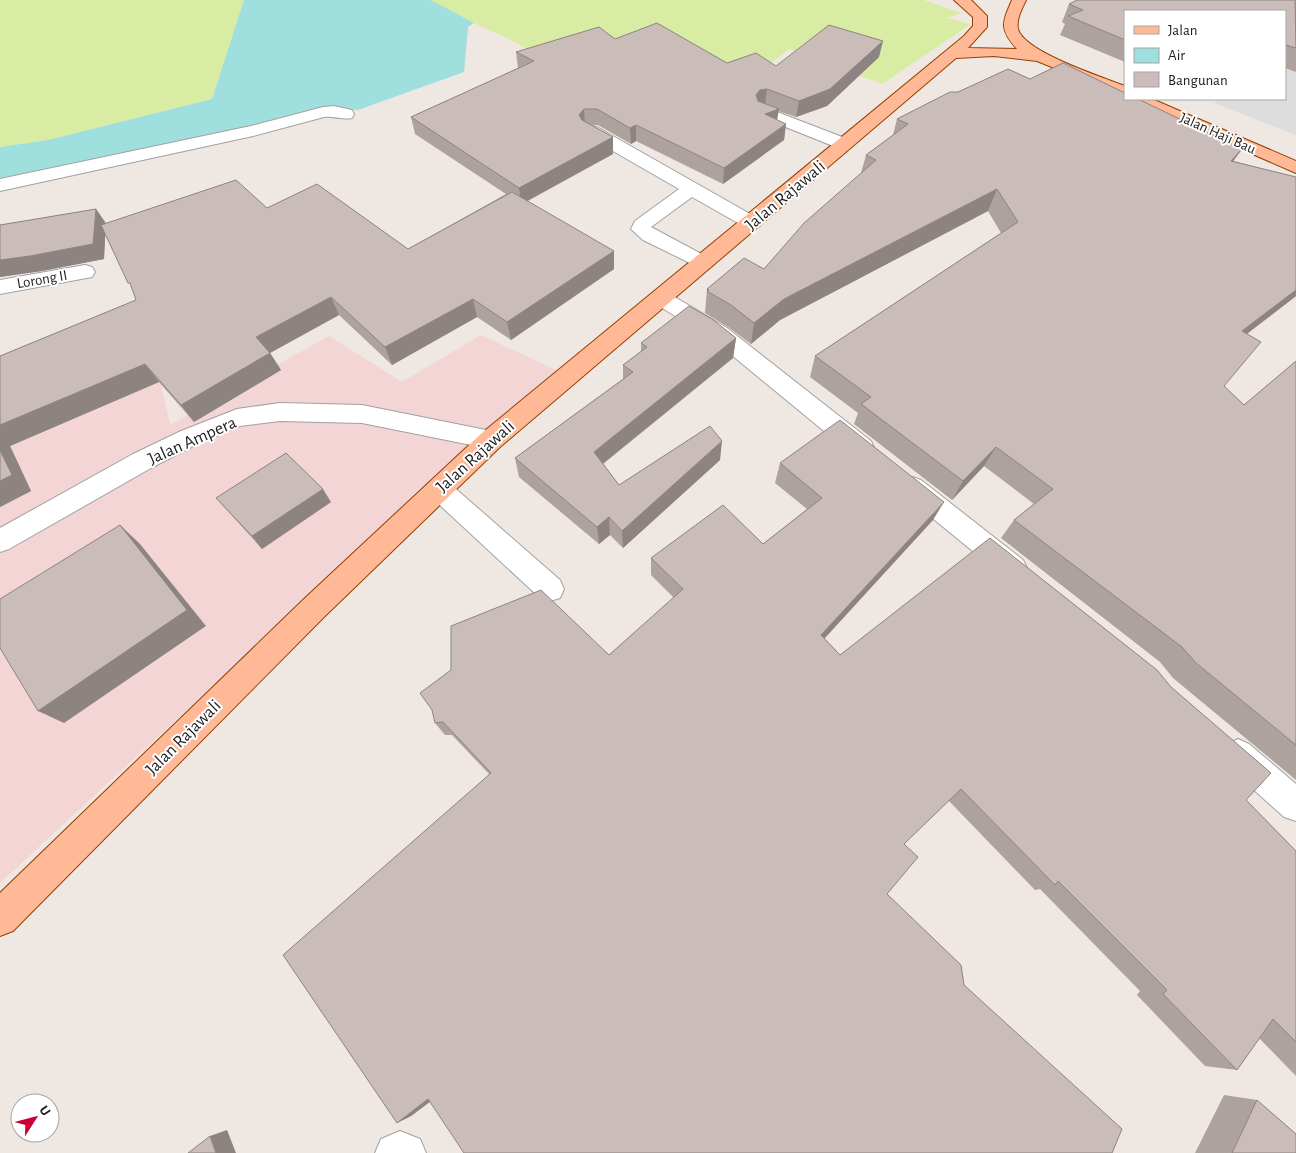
<svg xmlns="http://www.w3.org/2000/svg" width="1296" height="1153" viewBox="0 0 1296 1153" font-family="'Alegreya Sans',sans-serif">
<style>
.military{fill:#f2d5d4}
.grass{fill:#d9eca4}
.parking{fill:#ddd}
.water{fill:#9fdfde}
.lines{fill:none;stroke-linecap:round;stroke-linejoin:round}
.minor-casing{stroke:#a1a1a1;stroke-width:2}
.major-casing{stroke:#954000;stroke-width:2}
.minor{fill:#fff;fill-rule:evenodd}
.major{fill:#ffb996;fill-rule:evenodd}
.wall{fill:#aea29e}
.shaded-wall{fill:#8d8481}
.building{fill:#cabcb8;stroke:#8d8481}
.labels{text-anchor:middle;stroke-width:4;stroke-linejoin:round;paint-order:stroke}
.far-street-label{font-size:15px;fill:#1d1d1d;stroke:#fff}
.street-label{font-size:18px;fill:#1d1d1d;stroke:#fff}
</style>
<rect width="100%" height="100%" fill="#efe7e2"/>
<path class="military" d="M147,323l23,102 159,-89 73,46 79,-47 77,36 -235,213 -323,299v-511z"/>
<g class="grass">
<path d="M0,0h244l-32,99 -164,41 -48,7z"/>
<path d="M431,0h493l37,13 -14,5 24,6 -89,60 -93,-35 -37,28 -157,15 -78,-49 -56,-26z"/>
</g>
<path class="parking" d="M1285,67l11,5v63l-82,-32 6,-4h65z"/>
<path class="water" d="M244,0h187l43,23 -6,4 -4,45 -106,38 -24,-2 -75,19 -259,51v-31l48,-7 164,-41z"/>
<g class="lines">
<defs>
<g id="minor">
<path d="M334,106l18,4 2,4 -2,4c-9,2 -19,-2 -28,-1l-71,19 -253,55v-12l251,-53 72,-19z"/>
<path d="M764,107l86,33 3,4 -3,4 -6,1 -6,-1 -80,-32 -2,-4 2,-4z"/>
<path d="M591,126l6,1 162,92 3,4 -3,4 -7,2 -7,-2 -53,-30 -41,30 58,31 3,5 -3,5 -7,1 -59,-29 -12,-11 4,-8 44,-32 -94,-54 -3,-4 3,-4z"/>
<path d="M85,265l7,2 3,5 -3,5 -92,17v-14z"/>
<path d="M661,291l7,2 59,35 144,113 3,7 -3,7 -9,2 -9,-2 -142,-117 -57,-35 -4,-5 4,-5z"/>
<path d="M280,403l82,2 129,26 9,2 3,7 -3,7 -9,2 -129,-26 -82,-2 -40,5 -41,17 -48,25 -142,81 -9,3v-24l133,-74 48,-23 56,-22z"/>
<path d="M912,477l9,3 102,80 4,8 -4,8 -10,4 -10,-4 -100,-82 -4,-7 4,-7z"/>
<path d="M439,479l9,3 112,98 4,9 -4,9 -10,3 -10,-3 -110,-102 -4,-7 4,-7z"/>
<path d="M1238,739l11,5 47,40v37l-12,-4 -57,-51 -5,-11 5,-11z"/>
<path d="M400,1131l20,8 6,14h-51l6,-14z"/>
</g>
<g id="major">
<path d="M954,0h17l16,16v11l-19,21 49,1c-18,-20 -15,-26 -5,-49h14c-4,9 -10,19 -8,29 6,23 84,48 107,57v11l-88,-36 -43,-5 -38,2 -456,389 -176,170 -311,314 -13,5v-43l304,-294 178,-166 482,-397 9,-10v-9z"/>
<path d="M1131,99h21l144,62v12l-163,-71z"/>
</g>
</defs>
<use href="#minor" class="minor-casing"/>
<use href="#major" class="major-casing"/>
<use href="#minor" class="minor"/>
<use href="#major" class="major"/>
</g>
<g class="wall">
<path d="M1077,0h219v72l-11,-4v-57h-160v51l-65,-27 5,-11 -3,-2 7,-18z"/>
<path d="M615,39l112,24 49,3 103,-9 -52,49 -31,11 -18,-6 -1,9 9,4 -2,16 -61,44 -87,-43 -5,3 -33,-19h-6l21,12v17l-85,47 86,68 -103,71 -34,-23 -85,48 -53,-50 -69,38 11,17 -87,52 -35,-40 -149,64 21,45 -31,16v-151l136,-56 -3,-11 -28,-56 -1,26 -62,12 -42,6v-52l96,-16 10,14 161,-15 141,41 98,-55 -91,-60 -4,-17 108,-49h-1l-2,-16z"/>
<path d="M1030,79l212,70 -9,12 63,16v119l-49,38 -23,52 20,19 52,-44v419l-123,-102 -13,-16 -159,-124 13,-18 20,-16 -50,-38 -32,34 -98,-76 4,-11 -48,-36 5,-21 186,-123 -13,-22 -208,109 -29,24 -23,-17 -23,-14 2,-24 57,-20 97,-96 5,-18 27,-20 4,-16 61,-27z"/>
<path d="M736,338l-3,20 -130,106 16,21 101,-25 -97,88 -13,-13 -11,9 -80,-67 -4,-19 108,-79v-14l18,-14v-8z"/>
<path d="M780,463l153,57 -109,118 16,17 406,145 50,51v225l-37,-38 -22,32 -32,-4 -68,-71 3,-4 -100,-102 -5,1 -86,-89 -519,301 -19,14 -14,7 93,-348 -38,-40h-7l-10,-12 174,-68 65,-57 -23,-23v-17l112,-14 44,-35 -32,-26z"/>
<path d="M216,498l115,4 -69,47z"/>
<path d="M1224,1095l33,5 39,53h-101z"/>
</g>
<g class="shaded-wall">
<path d="M883,41l-4,16 -52,49 -31,11 3,-16z"/>
<path d="M767,89l-2,16 -7,1 -2,-11 4,-5z"/>
<path d="M584,109l1,16 -6,-10z"/>
<path d="M779,109l-3,16 -11,-11z"/>
<path d="M786,124l-2,16 -61,44 1,-16z"/>
<path d="M636,125v16l-5,3 -1,-16z"/>
<path d="M613,137v17l-92,50 -2,-16z"/>
<path d="M1242,149l-15,21 4,-9z"/>
<path d="M997,189l-9,22 -208,109 -29,24 3,-21 30,-24z"/>
<path d="M96,209l10,15 -2,35 -62,12 -42,6v-17z"/>
<path d="M614,251v18l-103,71 -4,-18z"/>
<path d="M1296,290v6l-73,56 19,-21z"/>
<path d="M331,297l8,18 -69,38 11,17 -87,52 -13,-17 75,-68z"/>
<path d="M473,299l4,18 -85,48 -7,-18z"/>
<path d="M736,338l-3,20 -138,112 -1,-18z"/>
<path d="M145,364l14,18 -149,64 21,45 -31,16v-82z"/>
<path d="M722,441l-2,19 -97,88 -1,-17z"/>
<path d="M996,447l-12,19 -32,34 11,-19z"/>
<path d="M323,489l8,13 -69,47 -10,-13z"/>
<path d="M944,502l-11,18 -119,130 7,-15z"/>
<path d="M609,517l1,18 -11,9 -2,-17z"/>
<path d="M120,525l20,19 66,82 -142,97 -26,-12z"/>
<path d="M440,1094l-29,22 -14,7 31,-24z"/>
<path d="M227,1130l9,23h-20l-6,-17z"/>
</g>
<g class="building">
<path d="M1077,0h218l1,48 -10,-3h-1v-34h-160v29l-57,-24 15,-6 -14,-6z"/>
<path d="M657,23l70,40 29,-10 20,13 53,-41 54,16 -53,48 -31,12 -32,-12 -7,1 -4,5 2,6 21,8 -14,5 21,10 -62,44 -88,-43 -6,3 -33,-19h-13l-5,6 3,5 31,17 -94,51 -108,-71 123,-56 -18,-9 83,-25 16,12z"/>
<path d="M1063,63l62,30v6h13l104,50 -11,12 65,16v113l-54,41 19,11 -37,44 20,19 52,-44v384l-100,-82 -14,-16 -168,-127 39,-31 -57,-42 -33,34 -102,-77 10,-7 -56,-41 203,-134 -21,-33 -213,110 -30,24 -23,-18 -24,-14 2,-1 -2,-1 37,-31 20,11 40,-46 72,-63 -10,-5 42,-31 -11,-5 53,-27h8l50,-23 22,10z"/>
<path d="M236,180l31,28 50,-24 91,65 104,-57 102,59 -107,71 -34,-23 -88,48 -54,-50 -75,40 14,16 -89,52 -36,-41 -145,61v-69l136,-56 -6,-17h-2l-27,-58z"/>
<path d="M96,209l-3,35 -63,12 -30,4v-35z"/>
<path d="M689,306l23,13 24,19 -142,114 25,33 91,-59 12,15 -100,90 -13,-14 -12,10 -82,-69 118,-86 -10,-7 24,-18 -6,-4z"/>
<path d="M840,420l104,82 -123,133 19,20 150,-117 167,132 14,17 100,86 -25,27 50,51v191l-23,-23 -36,51 -74,-76 4,-4 -109,-109 -3,4 -94,-96 -57,55 14,13 -31,37 74,71 3,20 158,144 -10,24h-648l-36,-54 -31,24 -114,-168 208,-182 -48,-51 -8,1 -3,-13 -12,-17 31,-23v-44l90,-36 68,65 74,-66 -32,-31 72,-53 40,39 59,-46 -42,-35z"/>
<path d="M0,450l12,25 -12,6z"/>
<path d="M286,453l37,36 -71,47 -36,-38z"/>
<path d="M120,525l67,85 -149,101 -38,-63v-49z"/>
<path d="M1257,1100l39,34v19h-64z"/>
<path d="M210,1136l6,17h-28z"/>
</g>
<g class="labels">
<g class="far-street-label">
<text transform="translate(1218 133) rotate(24)" y="5">Jalan Haji Bau</text>
<text transform="translate(42 279) rotate(-10)" y="5">Lorong II</text>
</g>
<g class="street-label">
<text transform="translate(785 195) rotate(-40)" y="6">Jalan Rajawali</text>
<text transform="translate(192 440) rotate(-24)" y="6">Jalan Ampera</text>
<text transform="translate(475 456) rotate(-42)" y="6">Jalan Rajawali</text>
<text transform="translate(183 737) rotate(-45)" y="6">Jalan Rajawali</text>
</g>
</g>
<rect x="1124" y="10" width="162" height="90" fill="#ffffff" stroke="#a5a5a5"/>
<rect x="1134" y="26" width="25" height="8" fill="#ffb996" stroke="#a5a5a5"/>
<text x="1168" y="35" font-size="15" fill="#1d1d1d">Jalan</text>
<rect x="1134" y="48" width="25" height="15" fill="#9fdfde" stroke="#a5a5a5"/>
<text x="1168" y="60" font-size="15" fill="#1d1d1d">Air</text>
<rect x="1134" y="72" width="25" height="15" fill="#cabcb8" stroke="#a5a5a5"/>
<text x="1168" y="85" font-size="15" fill="#1d1d1d">Bangunan</text>
<g transform="translate(35 1118) rotate(54)"><circle r="24" fill="#ffffff" stroke="#a5a5a5"/>
<path d="M0-4L9 19L0 12L-9 19Z" fill="#c90030"/>
<text y="-8" font-size="14" font-weight="bold" text-anchor="middle" fill="#1d1d1d">U</text>
</g>
</svg>
